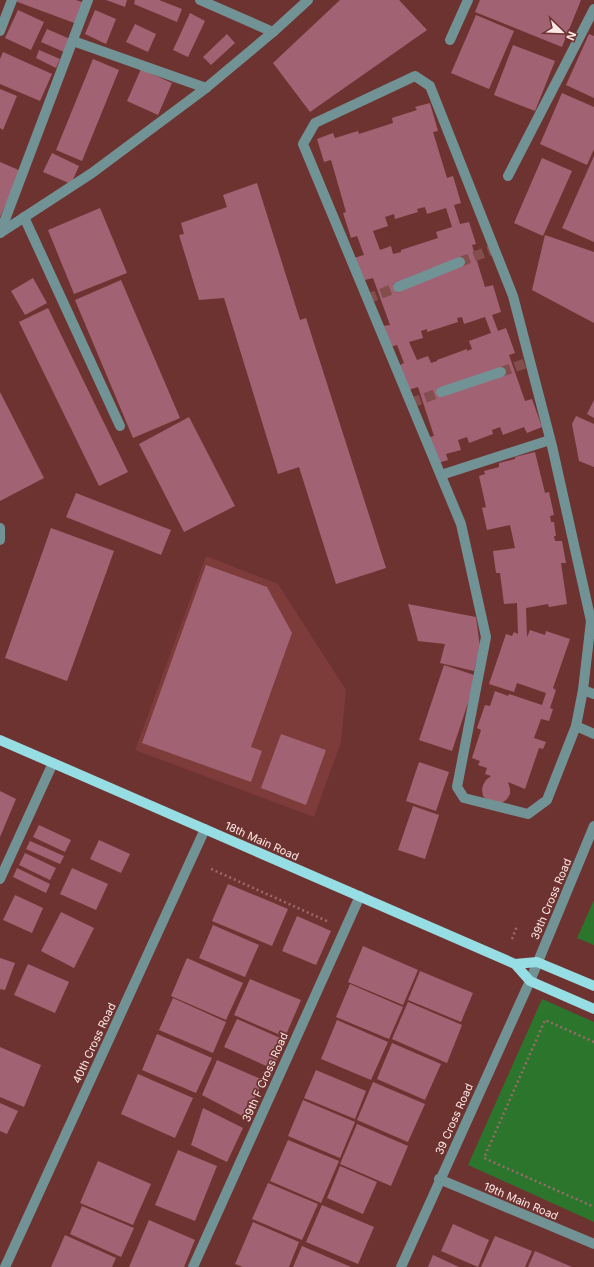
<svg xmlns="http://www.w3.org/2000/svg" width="594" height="1267" viewBox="0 0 594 1267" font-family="Inter,sans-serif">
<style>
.built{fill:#7d3b3a}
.green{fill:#2c752c}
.building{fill:#a16373;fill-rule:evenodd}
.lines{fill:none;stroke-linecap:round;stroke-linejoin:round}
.minor-tunnel{stroke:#834e4c;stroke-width:10;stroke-dasharray:10 5;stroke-linecap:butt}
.path{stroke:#9a6b69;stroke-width:2.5;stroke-dasharray:2 3;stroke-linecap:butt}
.minor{stroke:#729396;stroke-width:10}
.major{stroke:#97dde4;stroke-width:10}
.labels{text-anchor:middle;stroke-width:3.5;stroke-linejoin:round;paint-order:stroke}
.street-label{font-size:11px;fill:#fee8e6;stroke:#6d3331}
</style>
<rect width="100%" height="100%" fill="#6d3331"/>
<path class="built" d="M206,556l72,28 68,106 -5,52 -27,75 -179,-67z"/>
<g class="green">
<path d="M594,900v45l-17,-7z"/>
<path d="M542,999l52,23v200l-126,-57z"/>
</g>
<g class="building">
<path d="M16,0h60l9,3 -8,21 -62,-23z"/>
<path d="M106,0h21l-2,7z"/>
<path d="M135,0h24l23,9 -5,13 -43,-18z"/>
<path d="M340,0h59l28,30 -117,82 -37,-49z"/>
<path d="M480,0h101l-19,47 -87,-35z"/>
<path d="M18,10l26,12 -13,28 -26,-12z"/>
<path d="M95,10l21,9 -10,25 -21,-10z"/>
<path d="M190,13l15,8 -17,36 -15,-7z"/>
<path d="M476,15l38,16 -25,58 -38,-16z"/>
<path d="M135,24l21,10 -8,18 -22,-10z"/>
<path d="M47,29l23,10 -6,13 -23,-10z"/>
<path d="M227,34l8,9 -24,22 -8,-8z"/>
<path d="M589,34l5,2v62l-28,-13z"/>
<path d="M513,45l42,16 -20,50 -41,-16z"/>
<path d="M39,50l21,9 -4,9 -20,-10z"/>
<path d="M3,52l49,22 -12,27 -40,-17v-25z"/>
<path d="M93,59l26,11 -37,91 -26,-11z"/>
<path d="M141,69l31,14 -14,32 -31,-14z"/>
<path d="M0,89l17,7 -14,34 -3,-2z"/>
<path d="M562,93l32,14v42l-7,16 -47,-21z"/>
<path d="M430,103l8,28 -5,1 14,46 6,-2 8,27 -7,2 6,19 9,-2 7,22 -4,1 13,42 8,-2 8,27 -9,3 6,16 8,-3 9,25 -6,2 16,46 7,-2 10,28 -15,6 -3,-6 -21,8 -3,-8 -8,3 1,4 -24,9 -2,-6 -9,3 3,10 -15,4 2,6 -10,3 -9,-26 5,-1 -16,-49 -10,3 -10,-24 6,-3 -7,-18 -7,2 -8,-21 8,-1 -17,-47 -12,3 -7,-23 10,-3 -7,-19 -6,2 -8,-25 3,-1 -15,-52 -7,2 -7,-23 16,-6 2,5 23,-7 1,3 34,-11 -1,-5 25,-8 -2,-3zM425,207l2,7 19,-6 6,19 -16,5 2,6 -37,12v2l-8,2 -2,-8 -11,4 -7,-19 15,-5 -3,-9 9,-3 1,5 23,-7 -1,-3zM462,317l2,7 21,-7 6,16 -22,8 3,8 -5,2v-2l-30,11v1l-6,2 -3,-7 -11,4 -8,-18 14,-4 -2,-7 6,-2v3l31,-10 -1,-4z"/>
<path d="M52,153l27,13 -8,18 -28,-12z"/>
<path d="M594,156v86l-32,-14z"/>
<path d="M542,158l30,13 -29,65 -29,-13z"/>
<path d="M0,162l21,9 -21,46z"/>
<path d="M257,183l43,137 6,-2 80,250 -50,16 -37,-117 -21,7 -54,-176 -25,2 -20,-65 5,-1 -3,-11 46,-16 -4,-12z"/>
<path d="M100,208l27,65 -53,21 -26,-64z"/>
<path d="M545,235l49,17v71l-62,-33z"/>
<path d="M33,278l14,25 -22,12 -14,-24z"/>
<path d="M121,280l59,138 -47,20 -58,-138z"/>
<path d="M48,308l80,164 -29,14 -80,-164z"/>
<path d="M0,392l44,86 -44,23z"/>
<path d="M594,400v18l-7,-4z"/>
<path d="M576,416l18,8v43l-15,-6 -7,-37z"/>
<path d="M189,417l46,89 -51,26 -45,-88z"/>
<path d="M535,452l10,41 4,-1 5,23 -4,1 1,6h3l2,14h-2l1,5h7l4,22h-5l6,41 -18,3 -1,-3 -22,4 1,29 3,-7 15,5 1,-4 24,8 -17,49 3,2 -6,18 3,1 -4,12 -8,-2 -7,19 12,4 -3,7 -4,-1 -14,41 -17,-7 2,7v5l-3,5 -5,4 -15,-3 -4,-4 -1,-6 1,-5 3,-5 5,-4 -6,-2 2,-6 -9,-3 2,-4 -8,-3 9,-28 -4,-2 8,-23 5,1 5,-15 13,5 1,-2 33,11 4,-12 -29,-10 -3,9 -25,-8 17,-50 6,2 2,-4 4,2 -1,-31 -13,1 -4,-31h-4l-3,-22 22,-3 -5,-23 -23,5 -5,-22 4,-1 -7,-31 6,-2 -1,-3 15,-4v-4l16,-4v-2z"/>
<path d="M76,493l95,37 -10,25 -95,-38z"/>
<path d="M51,528l63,23 -47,130 -62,-23z"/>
<path d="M206,565l61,22 25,46 -41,114 11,4 -11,31 -109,-39z"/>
<path d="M408,604l68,13 4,30 -6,24 -34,-8 5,-19 -27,-3z"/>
<path d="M444,665l33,11 -25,75 -33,-11z"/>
<path d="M281,734l45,16 -20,55 -45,-17z"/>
<path d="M419,762l30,10 -13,39 -30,-10z"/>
<path d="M0,791l16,8 -16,38z"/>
<path d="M413,806l26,9 -14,44 -27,-9z"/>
<path d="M39,825l32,15 -6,12 -32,-15z"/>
<path d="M99,840l31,14 -9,19 -31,-14z"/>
<path d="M30,841l34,15 -4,8 -34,-15z"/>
<path d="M25,853l31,15 -6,12 -31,-15z"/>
<path d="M17,868l33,16 -4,9 -33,-16z"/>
<path d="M72,868l36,16 -12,26 -36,-16z"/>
<path d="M228,884l60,25 -16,37 -60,-25z"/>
<path d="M15,895l28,13 -11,25 -29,-13z"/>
<path d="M61,912l33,16 -20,40 -33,-17z"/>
<path d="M297,916l34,15 -15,34 -34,-14z"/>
<path d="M213,925l46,20 -14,32 -46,-19z"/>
<path d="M363,946l55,24 -15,35 -55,-23z"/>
<path d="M0,958l15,5 -10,27 -5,-1z"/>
<path d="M187,958l56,25 -17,37 -55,-24z"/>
<path d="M28,964l41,18 -14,31 -41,-18z"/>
<path d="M420,971l53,22 -12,29 -53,-22z"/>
<path d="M250,979l51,21 -16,37 -51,-22z"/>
<path d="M350,984l53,23 -14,32 -53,-22z"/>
<path d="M173,998l53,24 -13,31 -54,-23z"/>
<path d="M408,1002l54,23 -15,38 -55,-24z"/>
<path d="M237,1019l48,21 -12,29 -49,-22z"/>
<path d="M337,1020l51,22 -17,38 -50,-21z"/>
<path d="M157,1034l55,24 -16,35 -54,-23z"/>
<path d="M392,1043l49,21 -16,36 -48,-21z"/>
<path d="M0,1047l41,18 -17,42 -24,-10z"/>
<path d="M217,1060l46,20 -17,38 -44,-23z"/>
<path d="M316,1070l50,21 -11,28 -51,-21z"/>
<path d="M138,1074l55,24 -18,40 -54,-24z"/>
<path d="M373,1082l52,22 -17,38 -51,-22z"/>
<path d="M303,1100l52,22 -15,36 -52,-22z"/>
<path d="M0,1103l18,8 -11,23 -7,-3z"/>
<path d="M203,1108l40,20 -16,34 -36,-17z"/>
<path d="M357,1124l51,22 -17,40 -51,-22z"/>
<path d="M288,1140l51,21 -18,42 -51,-22z"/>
<path d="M178,1150l39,16 -22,55 -40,-16z"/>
<path d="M98,1161l53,23 -18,41 -53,-22z"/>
<path d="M340,1166l37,16 -14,32 -36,-16z"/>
<path d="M268,1183l50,21 -16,36 -50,-21z"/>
<path d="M322,1205l52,22 -16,37 -52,-22z"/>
<path d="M82,1206l52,22 -13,29 -51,-23z"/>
<path d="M149,1220l46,20 -11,27h-55z"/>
<path d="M253,1222l46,20 -10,25h-46l-8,-3z"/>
<path d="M453,1224l36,16 -11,27 -37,-16z"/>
<path d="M65,1235l51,23 -4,9h-61z"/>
<path d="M495,1236l37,15 -7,16h-44z"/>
<path d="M302,1246l49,21h-58z"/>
<path d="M535,1251l37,16h-44z"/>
<path d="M433,1255l26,12h-31z"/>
</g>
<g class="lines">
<g class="minor-tunnel">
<path d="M460,262l34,-13"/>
<path d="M367,299l31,-12"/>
<path d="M501,372l28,-10"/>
<path d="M411,403l30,-11"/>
</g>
<g class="path">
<path d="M211,869l118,53"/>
<path d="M512,939l5,-13"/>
<path d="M594,1042l-49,-22 -61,138 110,49"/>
</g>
<g class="minor">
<path d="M200,0l73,32"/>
<path d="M0,31l12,-31"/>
<path d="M450,40l18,-40"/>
<path d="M73,41l133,47"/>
<path d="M415,76l15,10 83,210 39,150 39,175 -8,69 -7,36 -29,74 -19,14 -64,-16 -7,-11 29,-150 -25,-113 -158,-380 12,-21z"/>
<path d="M508,176l86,-167"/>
<path d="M24,217l96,209"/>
<path d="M0,233l92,-60 114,-85 67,-56 35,-32"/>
<path d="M0,233l88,-233"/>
<path d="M398,287l62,-25"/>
<path d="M441,392l60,-20"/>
<path d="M441,475l109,-35"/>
<path d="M0,528v12"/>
<path d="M583,690l11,4"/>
<path d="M576,726l18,8"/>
<path d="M0,879l53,-116"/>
<path d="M439,1179l155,65"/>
<path d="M5,1267l200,-438"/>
<path d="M193,1267l167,-371"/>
<path d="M401,1267l129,-286 64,-155"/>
</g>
<g class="major">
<path d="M0,740l515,224 15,17 64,28"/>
<path d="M515,964l22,-2 57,24"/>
</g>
</g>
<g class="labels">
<g class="street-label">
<text transform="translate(262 841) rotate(24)" y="4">18th Main Road</text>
<text transform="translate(551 899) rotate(-67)" y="4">39th Cross Road</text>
<text transform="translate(94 1043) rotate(-65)" y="4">40th Cross Road</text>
<text transform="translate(265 1077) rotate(-66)" y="4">39th F Cross Road</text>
<text transform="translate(454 1119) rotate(-66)" y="4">39 Cross Road</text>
<text transform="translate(521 1201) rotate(23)" y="4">19th Main Road</text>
</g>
</g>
<g transform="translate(562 32) rotate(113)" stroke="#6d3331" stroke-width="3" paint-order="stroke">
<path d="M0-3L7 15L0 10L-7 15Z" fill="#fee8e6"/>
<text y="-6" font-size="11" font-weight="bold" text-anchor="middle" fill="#fee8e6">N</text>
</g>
</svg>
